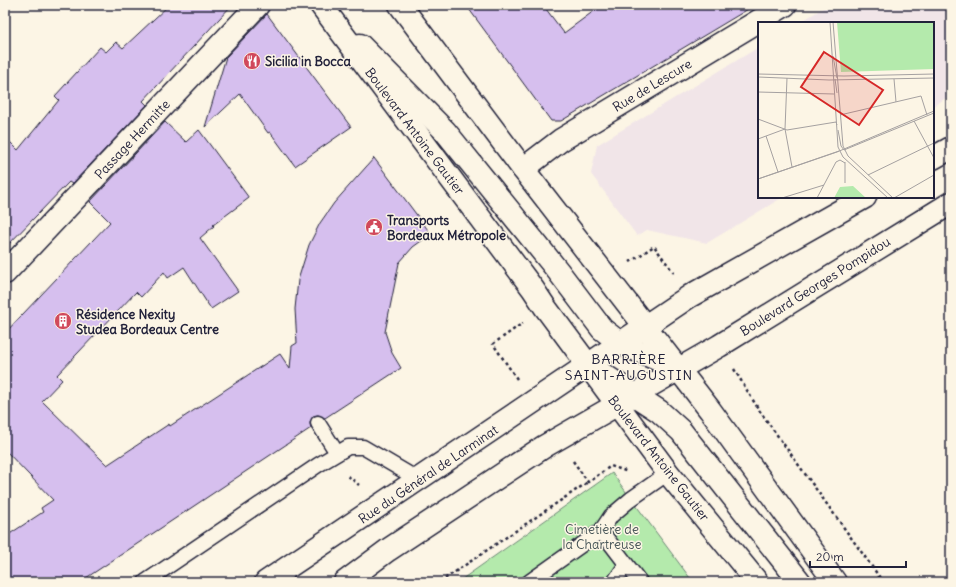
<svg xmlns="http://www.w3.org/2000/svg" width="956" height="587" viewBox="0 0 956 587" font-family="Delius,sans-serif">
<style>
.built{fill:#f1e5e8}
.green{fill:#b4eaac;stroke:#6b8674}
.building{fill:#d6bfee;stroke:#22223b}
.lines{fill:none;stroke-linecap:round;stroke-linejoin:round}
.lane-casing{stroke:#22223b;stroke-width:17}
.street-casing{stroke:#22223b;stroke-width:25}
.secondary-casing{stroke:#22223b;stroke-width:25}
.primary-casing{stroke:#22223b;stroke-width:25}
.path{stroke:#22223b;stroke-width:2.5;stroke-dasharray:3 3;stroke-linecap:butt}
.lane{stroke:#fcf5e5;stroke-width:14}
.street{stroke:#fcf5e5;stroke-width:22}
.secondary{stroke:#fcf5e5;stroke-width:22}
.primary{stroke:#fcf5e5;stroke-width:22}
.labels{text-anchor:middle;stroke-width:3;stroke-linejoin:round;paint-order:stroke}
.poi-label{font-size:13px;font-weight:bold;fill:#22223b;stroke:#fcf5e5;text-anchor:start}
.street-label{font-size:13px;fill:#22223b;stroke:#fcf5e5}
.park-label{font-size:13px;fill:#465457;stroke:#fcf5e5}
.neighbourhood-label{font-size:14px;letter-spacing:1px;fill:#22223b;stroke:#fcf5e5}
.inset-road{fill:none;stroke:#a5a1a1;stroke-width:1}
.view{fill:#d62828;fill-opacity:0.15;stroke:#d62828;stroke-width:2}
.inset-edge{fill:none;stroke:#22223b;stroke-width:2}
</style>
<rect width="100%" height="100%" fill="#fcf5e5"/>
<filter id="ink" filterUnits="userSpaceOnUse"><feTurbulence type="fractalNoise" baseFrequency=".025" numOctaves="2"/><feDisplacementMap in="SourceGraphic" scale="8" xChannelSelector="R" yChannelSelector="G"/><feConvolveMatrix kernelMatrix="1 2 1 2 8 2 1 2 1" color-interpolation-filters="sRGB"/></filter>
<g filter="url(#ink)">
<g class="built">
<path d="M828,5h123v90l-18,11v-83h-134z"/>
<path d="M759,47v150h24l-76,46 -60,-13 -10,6 -46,-62 6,-29z"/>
</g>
<path class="green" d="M612,473l81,109h-235z"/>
<g class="building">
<path d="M169,5h63l-89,96 4,4 -75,79 -3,-2 -64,66v-111l13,13 41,-50 -4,-4 45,-49 6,5 10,-10 7,6z"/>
<path d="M466,5h77l21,28 38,-28h153l-194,116h-10z"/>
<path d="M267,14l84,113 -56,39 -25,-34 -2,1 -28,-39 -35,33 21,-70z"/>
<path d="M165,122l21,20 13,-12 50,68 -36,27 1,1 -14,12 38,53 -27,18 -27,-42 -16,11 -4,-6 -23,25 -5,-5 -79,83 5,5 -20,21 65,64 62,-41 1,2 110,-72 10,15 2,-23 5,-3 -2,-34 3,-29 11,-35 11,-22 14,-20 40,-45 57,76 -18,13 -14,16 -14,69 7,21 9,15 -76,50 -7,-3 -5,1 -3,7 1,5 -231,154h-75v-45l38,-25 -2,-4 12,-8 -48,-50v-117l105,-111 -20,-20z"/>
</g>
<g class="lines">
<defs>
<g id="lane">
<path d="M318,423l19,30"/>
<path d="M601,531l39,51"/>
<path d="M145,582l173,-117 30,-18h15l56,33"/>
<path d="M529,582l72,-51 10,-15 20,-17 37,-26"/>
<path d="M614,582l9,-13 4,-3"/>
</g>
<g id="street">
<path d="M523,169l38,-29 224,-135"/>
<path d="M5,273l253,-268"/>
</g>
<g id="secondary">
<path d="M360,45l85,86 113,140 44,58 18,14 59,26"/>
<path d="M933,158l18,-10"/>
<path d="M590,366l69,45 22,20 119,151"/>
<path d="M266,582l424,-286 175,-99"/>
<path d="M345,582l43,-32 157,-104 174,-100 232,-143"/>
</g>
<g id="primary">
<path d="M321,5l212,284 12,18 123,166 89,109"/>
<path d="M400,5l123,164 187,241 125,172"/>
</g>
</defs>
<use href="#lane" class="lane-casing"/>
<use href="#street" class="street-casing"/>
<use href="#secondary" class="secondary-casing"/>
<use href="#primary" class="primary-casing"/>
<g class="path">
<path d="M630,262l24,-16 20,27"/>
<path d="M734,369l25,41 124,172"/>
<path d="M517,379l-24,-35 30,-21"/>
<path d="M573,461l15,21 23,-16 17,6"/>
<path d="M348,476l11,9"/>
<path d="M440,582l148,-100"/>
</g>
<use href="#lane" class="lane"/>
<use href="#street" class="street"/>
<use href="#secondary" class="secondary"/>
<use href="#primary" class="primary"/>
</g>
</g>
<defs>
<symbol id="restaurant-disc" viewBox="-11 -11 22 22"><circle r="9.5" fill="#d1495b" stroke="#fcf5e5"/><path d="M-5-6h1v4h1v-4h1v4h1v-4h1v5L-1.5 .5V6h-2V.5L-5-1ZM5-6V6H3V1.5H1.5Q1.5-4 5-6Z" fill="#fff"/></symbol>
<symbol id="civic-disc" viewBox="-11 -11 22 22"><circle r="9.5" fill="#d1495b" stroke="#fcf5e5"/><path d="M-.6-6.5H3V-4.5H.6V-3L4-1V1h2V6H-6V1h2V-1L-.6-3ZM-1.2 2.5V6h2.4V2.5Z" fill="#fff"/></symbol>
<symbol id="building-disc" viewBox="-11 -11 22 22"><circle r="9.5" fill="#d1495b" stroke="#fcf5e5"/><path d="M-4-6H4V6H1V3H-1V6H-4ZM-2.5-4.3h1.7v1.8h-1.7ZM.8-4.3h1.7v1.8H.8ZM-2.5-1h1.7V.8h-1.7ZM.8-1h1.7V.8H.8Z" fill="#fff"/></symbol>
</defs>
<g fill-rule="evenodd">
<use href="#restaurant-disc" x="242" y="51" width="20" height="20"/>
<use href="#civic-disc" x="364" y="217" width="20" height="20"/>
<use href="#building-disc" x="53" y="311" width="20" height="20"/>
</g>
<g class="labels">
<g class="poi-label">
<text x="265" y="66">Sicilia in Bocca</text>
<text x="387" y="225">Transports<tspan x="387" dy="15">Bordeaux Métropole</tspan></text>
<text x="76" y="319">Résidence Nexity<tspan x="76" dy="15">Studea Bordeaux Centre</tspan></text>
</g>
<g class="street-label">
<text transform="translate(652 85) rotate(-31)" y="5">Rue de Lescure</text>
<text transform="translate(415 131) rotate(53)" y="5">Boulevard Antoine Gautier</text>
<text transform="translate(132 139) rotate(-47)" y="5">Passage Hermitte</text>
<text transform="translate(815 286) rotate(-32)" y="5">Boulevard Georges Pompidou</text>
<text transform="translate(659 458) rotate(52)" y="5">Boulevard Antoine Gautier</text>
<text transform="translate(428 474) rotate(-34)" y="5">Rue du Général de Larminat</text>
</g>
<g class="park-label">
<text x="602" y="534">Cimetière de<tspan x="602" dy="15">la Chartreuse</tspan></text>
</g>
<g class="neighbourhood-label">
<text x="629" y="364">BARRIÈRE<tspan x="629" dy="16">SAINT-AUGUSTIN</tspan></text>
</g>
</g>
<g transform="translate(758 22)">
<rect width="176" height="176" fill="#fcf5e5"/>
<path d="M79,0h97v47l-93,3zM95,164l13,12h-32l6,-11z" fill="#b4eaac"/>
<path class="inset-road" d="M72,0l8,125 5,10 45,41M75,0l10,124 5,10 45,42M75,34l4,22M0,52l86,2 90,-2M0,55l71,3 105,-2M29,56l-2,51 7,38M77,57l2,14M136,57l2,23M0,70l76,2M82,93l81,-19 6,19M0,97l29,11 49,-8 1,3M156,99l20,37M80,108l3,16 3,4 90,-37M8,114l12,36M0,117l27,-10M87,140v21M110,153l66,-32M0,157l81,-28M0,157l79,-27 97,-41M24,176l42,-13M59,176l19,-36 4,-2 5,3M136,176l40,-23"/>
<path class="view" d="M66,30l59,38 -24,35 -58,-38z"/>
<rect width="176" height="176" class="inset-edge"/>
</g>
<rect width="956" height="587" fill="none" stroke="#fcf5e5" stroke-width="20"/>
<rect x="10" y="10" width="936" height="567" fill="none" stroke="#22223b" stroke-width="1.5" filter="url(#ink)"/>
<path d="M810 561v6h96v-6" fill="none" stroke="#22223b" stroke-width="2"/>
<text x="816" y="561" font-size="12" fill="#22223b" stroke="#fcf5e5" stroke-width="3" paint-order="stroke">20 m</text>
</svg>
